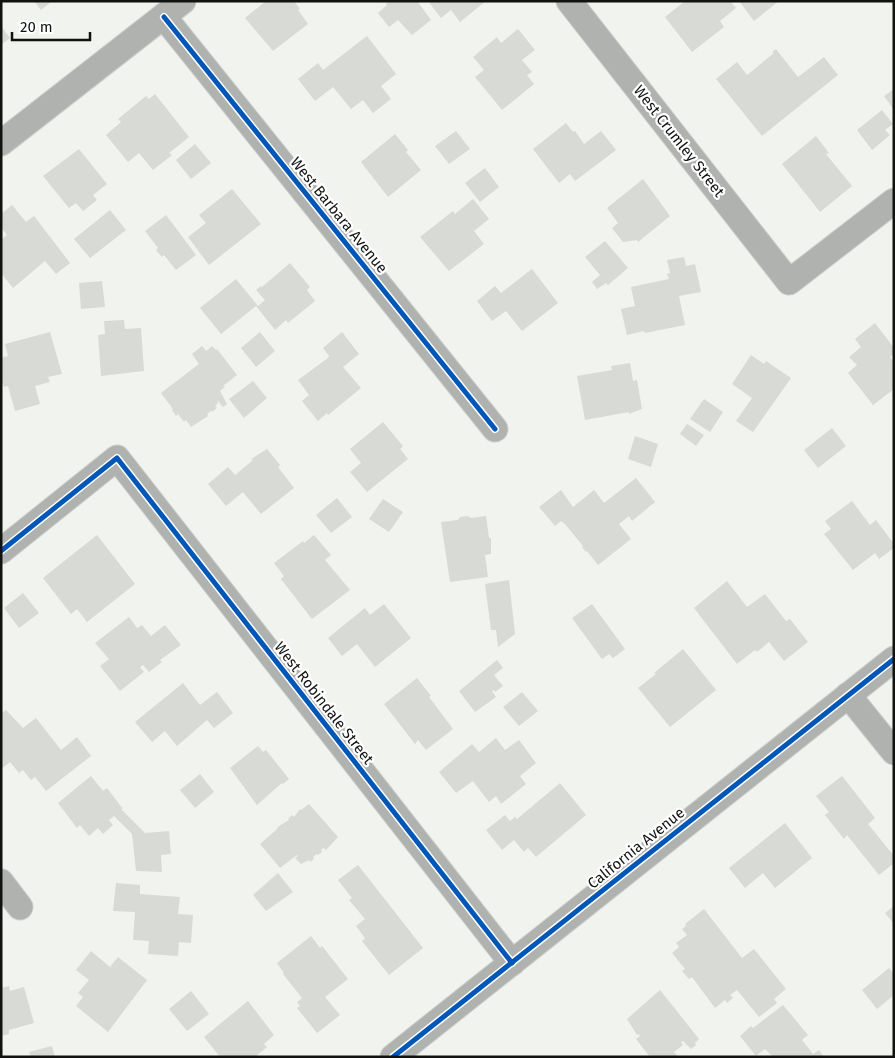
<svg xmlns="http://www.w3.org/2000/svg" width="895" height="1058" viewBox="0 0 895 1058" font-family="'Fira Sans',sans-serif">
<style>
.building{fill:#d8dad6}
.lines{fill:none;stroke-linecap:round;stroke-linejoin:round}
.minor-casing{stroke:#cccecb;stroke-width:27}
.minor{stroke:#b0b2b0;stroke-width:25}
.cycleway-casing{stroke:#fff;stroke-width:8}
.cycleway{stroke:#0057b8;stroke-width:5}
.labels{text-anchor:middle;stroke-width:4.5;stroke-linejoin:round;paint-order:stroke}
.street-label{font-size:15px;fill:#121311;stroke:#fff}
</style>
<rect width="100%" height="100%" fill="#f0f3ee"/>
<g class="building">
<path d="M34,1h18l-11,9z"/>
<path d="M266,1h28l6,8 -2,1 10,14 -35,27 -28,-33z"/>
<path d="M389,1h28l14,19 -19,15 -14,-15 -9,7 -11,-14 9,-8 -1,-1z"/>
<path d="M428,1h58l-26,21 -9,-12 -10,8z"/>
<path d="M685,1h45l6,7 -16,13 4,6 -32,25 -27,-35z"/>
<path d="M739,1h40l-25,20z"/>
<path d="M1,26l9,12 -9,7z"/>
<path d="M518,29l17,21 -13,10 10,12 -5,3 7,9 -32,26 -27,-33 9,-7 -11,-13 24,-20 4,6z"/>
<path d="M367,36l29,38 -15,12 10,13 -18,14 -10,-13 -12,9 -18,-22 -18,14 -17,-22 20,-16 5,7z"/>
<path d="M776,49l22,28 26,-20 14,18 -76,61 -46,-57 21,-17 10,13 27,-22 -2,-1z"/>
<path d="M894,89v21l-10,-14z"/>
<path d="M155,94l34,43 -20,16 3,2 -19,15 -14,-17 -11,9 -22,-27 15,-13 -3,-3 28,-23 3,3z"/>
<path d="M882,110l11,14 -8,6 5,5 -18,15 -15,-20z"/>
<path d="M566,123l7,9 2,-1 9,13 17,-13 15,19 -41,31 -5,-7 -11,9 -26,-34z"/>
<path d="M456,131l14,18 -21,15 -14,-18z"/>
<path d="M395,134l13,16 -2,2 15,18 -33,27 -27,-35z"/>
<path d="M816,136l13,17 -3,1 26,32 -32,26 -38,-48z"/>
<path d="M195,144l16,19 -20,16 -15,-19z"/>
<path d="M79,149l28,35 -14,11 4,5 -14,11 -7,-8 -7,5 -26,-32z"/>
<path d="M485,168l14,19 -19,15 -15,-19z"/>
<path d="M643,179l27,37 -32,26 -1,-2 -14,2 -11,-14 6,-5 -11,-15z"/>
<path d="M232,189l29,35 -52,41 -21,-28 18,-14 -7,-8z"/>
<path d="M473,199l16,20 -15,12 10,13 -35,27 -29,-34 33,-26 2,3z"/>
<path d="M12,205l14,17 8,-6 36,47 -14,11 -11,-13 -32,27 -12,-15v-33l6,-5 -6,-8v-13z"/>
<path d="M110,210l16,20 -36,28 -16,-19z"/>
<path d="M166,215l30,40 -20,15 -12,-15 -2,2 -6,-7 2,-2 -13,-17z"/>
<path d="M605,241l23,27 -20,17 -2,-2 -9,6 -5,-7 8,-7 -15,-18z"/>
<path d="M684,257l2,9 9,-2 6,28 -22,4 6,29 -40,8 -1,-2 -17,4 -6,-26 14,-3 -4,-19 38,-8 -2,-5 3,-1 -3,-13z"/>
<path d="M290,263l20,24 -3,3 8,11 -27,22 -2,-3 -11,10 -19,-24 -35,28 -21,-26 36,-29 22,27 7,-6 -9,-10 5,-4 1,1z"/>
<path d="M532,269l26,34 -36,28 -16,-20 -14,10 -15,-20 18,-15 6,7z"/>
<path d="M102,281l3,26 -24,2 -2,-26z"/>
<path d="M124,320l1,9 16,-1 3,43 -43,5 -3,-41 7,-1 -1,-13z"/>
<path d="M875,323l19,25v6l-4,3 4,5v27l-21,16 -25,-32 9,-8 -8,-8 12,-10 -6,-8z"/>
<path d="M50,332l12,42 -14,3 2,5 -15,4 5,18 -25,7 -7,-25 -4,1 -3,-9v-20l7,-2 -3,-12z"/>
<path d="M260,332l15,19 -19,16 -15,-19z"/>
<path d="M342,332l17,22 -16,13 18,21 -33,27 -1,-2 -9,8 -16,-20 7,-6 -11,-15 30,-22 1,-2 -6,-8z"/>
<path d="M202,346l4,5 6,-5 4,4 1,-1 20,26 -14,11 2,1 -5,4 7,13 -4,3 -6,-7 1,3 -3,3 2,2 -5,4 -1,-1 -4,3 1,2 -17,11 -5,-7 -2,2 -6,-8 -2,2 -4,-6 1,-1 -12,-16 38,-29 -7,-10z"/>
<path d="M751,355l13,9 2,-3 25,17 -38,54 -17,-11 16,-23 -20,-14z"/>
<path d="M630,363l3,18 4,-1 5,29 -13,5v-2l-44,8 -8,-44 35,-6 -1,-4z"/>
<path d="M253,381l14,17 -23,20 -15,-19z"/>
<path d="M704,399l19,13 -13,20 -20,-13z"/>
<path d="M383,422l20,24 -3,3 8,10 -41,33 -17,-20 11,-9 -11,-14z"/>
<path d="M687,424l17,11 -8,11 -16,-12z"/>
<path d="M832,428l14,18 -28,22 -14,-18z"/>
<path d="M635,436l23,8 -7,23 -23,-8z"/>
<path d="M267,449l13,16 -2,2 16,21 -33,26 -18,-22 -17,14 -18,-22 20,-17 7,8 18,-15 -2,-1z"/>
<path d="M636,478l19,24 -23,19 -3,-5 -10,8 12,15 -33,26 -11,-14 -1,1 -4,-5 1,-1 -18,-22 -4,-3 -6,5 -16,-19 22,-17 12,17 21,-17 10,13z"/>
<path d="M337,498l15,19 -21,16 -15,-18z"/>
<path d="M383,499l20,13 -14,20 -20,-13z"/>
<path d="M852,501l18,24 6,-5 18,24v4l-15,11 -4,-6 -22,17 -29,-36 7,-5 -6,-8z"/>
<path d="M468,516l3,2 15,-2 3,22h2v16l-6,1 3,22 -38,5 -9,-60 17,-2 2,-3z"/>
<path d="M97,535l38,49 -48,38 -10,-13 -6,5 -28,-36z"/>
<path d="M314,535l17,20 -6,5 25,30 -38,29 -31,-40 3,-3 -10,-13 29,-22 1,2z"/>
<path d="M509,580l6,54 -17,13 -2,-17h-5l-6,-46z"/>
<path d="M727,581l20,26 18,-13 21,27 4,-2 18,23 -24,19 -15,-19 -12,10 -2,-2 -18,14 -43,-56z"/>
<path d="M23,593l16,20 -20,15 -15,-20z"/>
<path d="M384,604l27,34 -36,29 -18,-23 -15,12 -14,-18 37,-30 5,7z"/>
<path d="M592,604l33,45 -12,9 -4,-4 -7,5 -30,-41z"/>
<path d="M129,617l8,11 5,-3 9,11 14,-11 16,20 -21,15 2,2 -13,10 -6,-7 -3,2 4,5 -24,19 -20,-25 9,-7 -14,-16z"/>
<path d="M683,649l33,41 -46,37 -32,-39 18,-14 -2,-1z"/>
<path d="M497,660l6,8 -9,7 9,11 -8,6 -1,-2 -2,1 4,6 -21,15 -16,-21z"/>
<path d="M417,678l14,18 -2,1 24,32 -27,21 -8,-10 -3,4 -31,-40z"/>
<path d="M183,683l17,22 17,-13 16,21 -19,15 -7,-8 -30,26 -12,-15 -13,11 -17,-20z"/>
<path d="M522,692l16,19 -19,15 -16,-19z"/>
<path d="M6,710l17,18 13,-10 25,32 16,-13 14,19 -45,35 -11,-14 -4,3 -8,-10 -4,3 -9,-11 -9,7v-55z"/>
<path d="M496,738l9,12 14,-10 17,23 -16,13 6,8 -25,20 -5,-8 -7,6 -16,-21 -17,12 -17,-21 33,-28 7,8z"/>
<path d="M258,746l5,6 3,-2 23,29 -6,5 -1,-1 -25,22 -27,-37z"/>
<path d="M200,774l14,18 -19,16 -15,-18z"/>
<path d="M91,776l12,15 4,-3 16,21h-2l24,24 24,-2 2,23 -10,1 1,17 -26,-1 -4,-37 -18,-18 -5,4 4,5 -10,9 -5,-6 -9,8 -9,-11 -3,3 -19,-25z"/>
<path d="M842,776l33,42 -7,6 26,32v7l-15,12 -32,-40 -3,4 -19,-24 4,-3 -13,-16z"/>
<path d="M560,783l26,32 -50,42 -8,-9 -4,4 -10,-12 -12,10 -16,-20 19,-15 5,6 5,-4 2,2z"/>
<path d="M309,804l29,33 -12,13 -2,-2 -3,2 1,2 -4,3 -1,-1 -4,3 1,2 -4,3 -1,-2 -8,4 -6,-6 3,-2 -1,-1 -17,13 -20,-24 15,-13 4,-5 10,-6 -1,-1 4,-4 2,2 6,-8 1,1z"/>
<path d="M785,823l27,35 -37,30 -12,-15 -18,15 -16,-20z"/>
<path d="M358,865l65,83 -34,27 -27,-34 3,-3 -9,-12 9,-7 -16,-19 3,-2 -14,-18z"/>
<path d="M278,873l15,19 -27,19 -13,-16z"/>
<path d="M116,883l24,2v9l40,3 -2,17 15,1 -2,28 -12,-1 -1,14 -30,-2 1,-13 -16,-1 2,-28 -22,-1z"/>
<path d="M894,906v18l-9,-11z"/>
<path d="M704,909l38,49 12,-9 32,40 -12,10 3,4 -18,14 -22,-27 -7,5 3,3 -6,5 -2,-3 -10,8 -23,-31 -3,2 -7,-8 3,-2 -13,-16 7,-6 -3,-4 11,-8 -5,-6 4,-3 -1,-2z"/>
<path d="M311,936l9,12 2,-2 26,33 -23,18 15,18 -23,18 -20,-25 3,-2 -3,-4 5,-4 -19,-24 1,-1 -7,-10z"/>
<path d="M91,951l19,16 8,-10 29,23 -39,52 -32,-26 7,-9 -5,-4 11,-13 -13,-10z"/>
<path d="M889,968l5,6v21l-17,14 -15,-19z"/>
<path d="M9,986l1,5 14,-4 10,36 -25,7v4l-8,2v-48z"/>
<path d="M660,990l39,49 -4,4 1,2 -5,4 -8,-8 -2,1 2,3 -9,7 4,5h-28l-14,-18 4,-3 -1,-2 -2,1 -10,-16z"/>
<path d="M191,991l18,23 -22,17 -18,-22z"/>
<path d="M248,1001l26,34 -10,9 3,3 -12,10h-35l-16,-20z"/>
<path d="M783,1005l25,30 -6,5 11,14 6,-4 5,7h-51l-8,-8 -9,7 -16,-20 11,-10 2,2z"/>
<path d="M52,1046l3,11h-24l-2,-5z"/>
</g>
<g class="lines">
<defs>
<g id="minor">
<path d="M569,1l220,281 105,-81"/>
<path d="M164,17l331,412"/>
<path d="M1,143l182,-142"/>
<path d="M1,551l116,-93 395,505"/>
<path d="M848,695l46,57"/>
<path d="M1,882l19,25"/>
<path d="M393,1057l501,-398"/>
</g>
</defs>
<use href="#minor" class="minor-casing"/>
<use href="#minor" class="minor"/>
<defs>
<g id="cycleway">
<path d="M164,17l331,412"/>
<path d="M1,551l116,-93 395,505"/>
<path d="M393,1057l501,-398"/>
</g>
</defs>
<use href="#cycleway" class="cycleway-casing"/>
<use href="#cycleway" class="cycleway"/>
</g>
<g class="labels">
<g class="street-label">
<text transform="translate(679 141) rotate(52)" y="5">West Crumley Street</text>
<text transform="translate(339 215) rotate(51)" y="5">West Barbara Avenue</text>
<text transform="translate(324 703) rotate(52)" y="5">West Robindale Street</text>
<text transform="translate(636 848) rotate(-39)" y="5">California Avenue</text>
</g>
</g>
<rect width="895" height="1058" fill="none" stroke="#121311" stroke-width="5"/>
<path d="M12 32v8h78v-8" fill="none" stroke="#121311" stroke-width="2.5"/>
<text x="20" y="32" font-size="15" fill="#121311" stroke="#ffffff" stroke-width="4" paint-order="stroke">20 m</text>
</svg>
